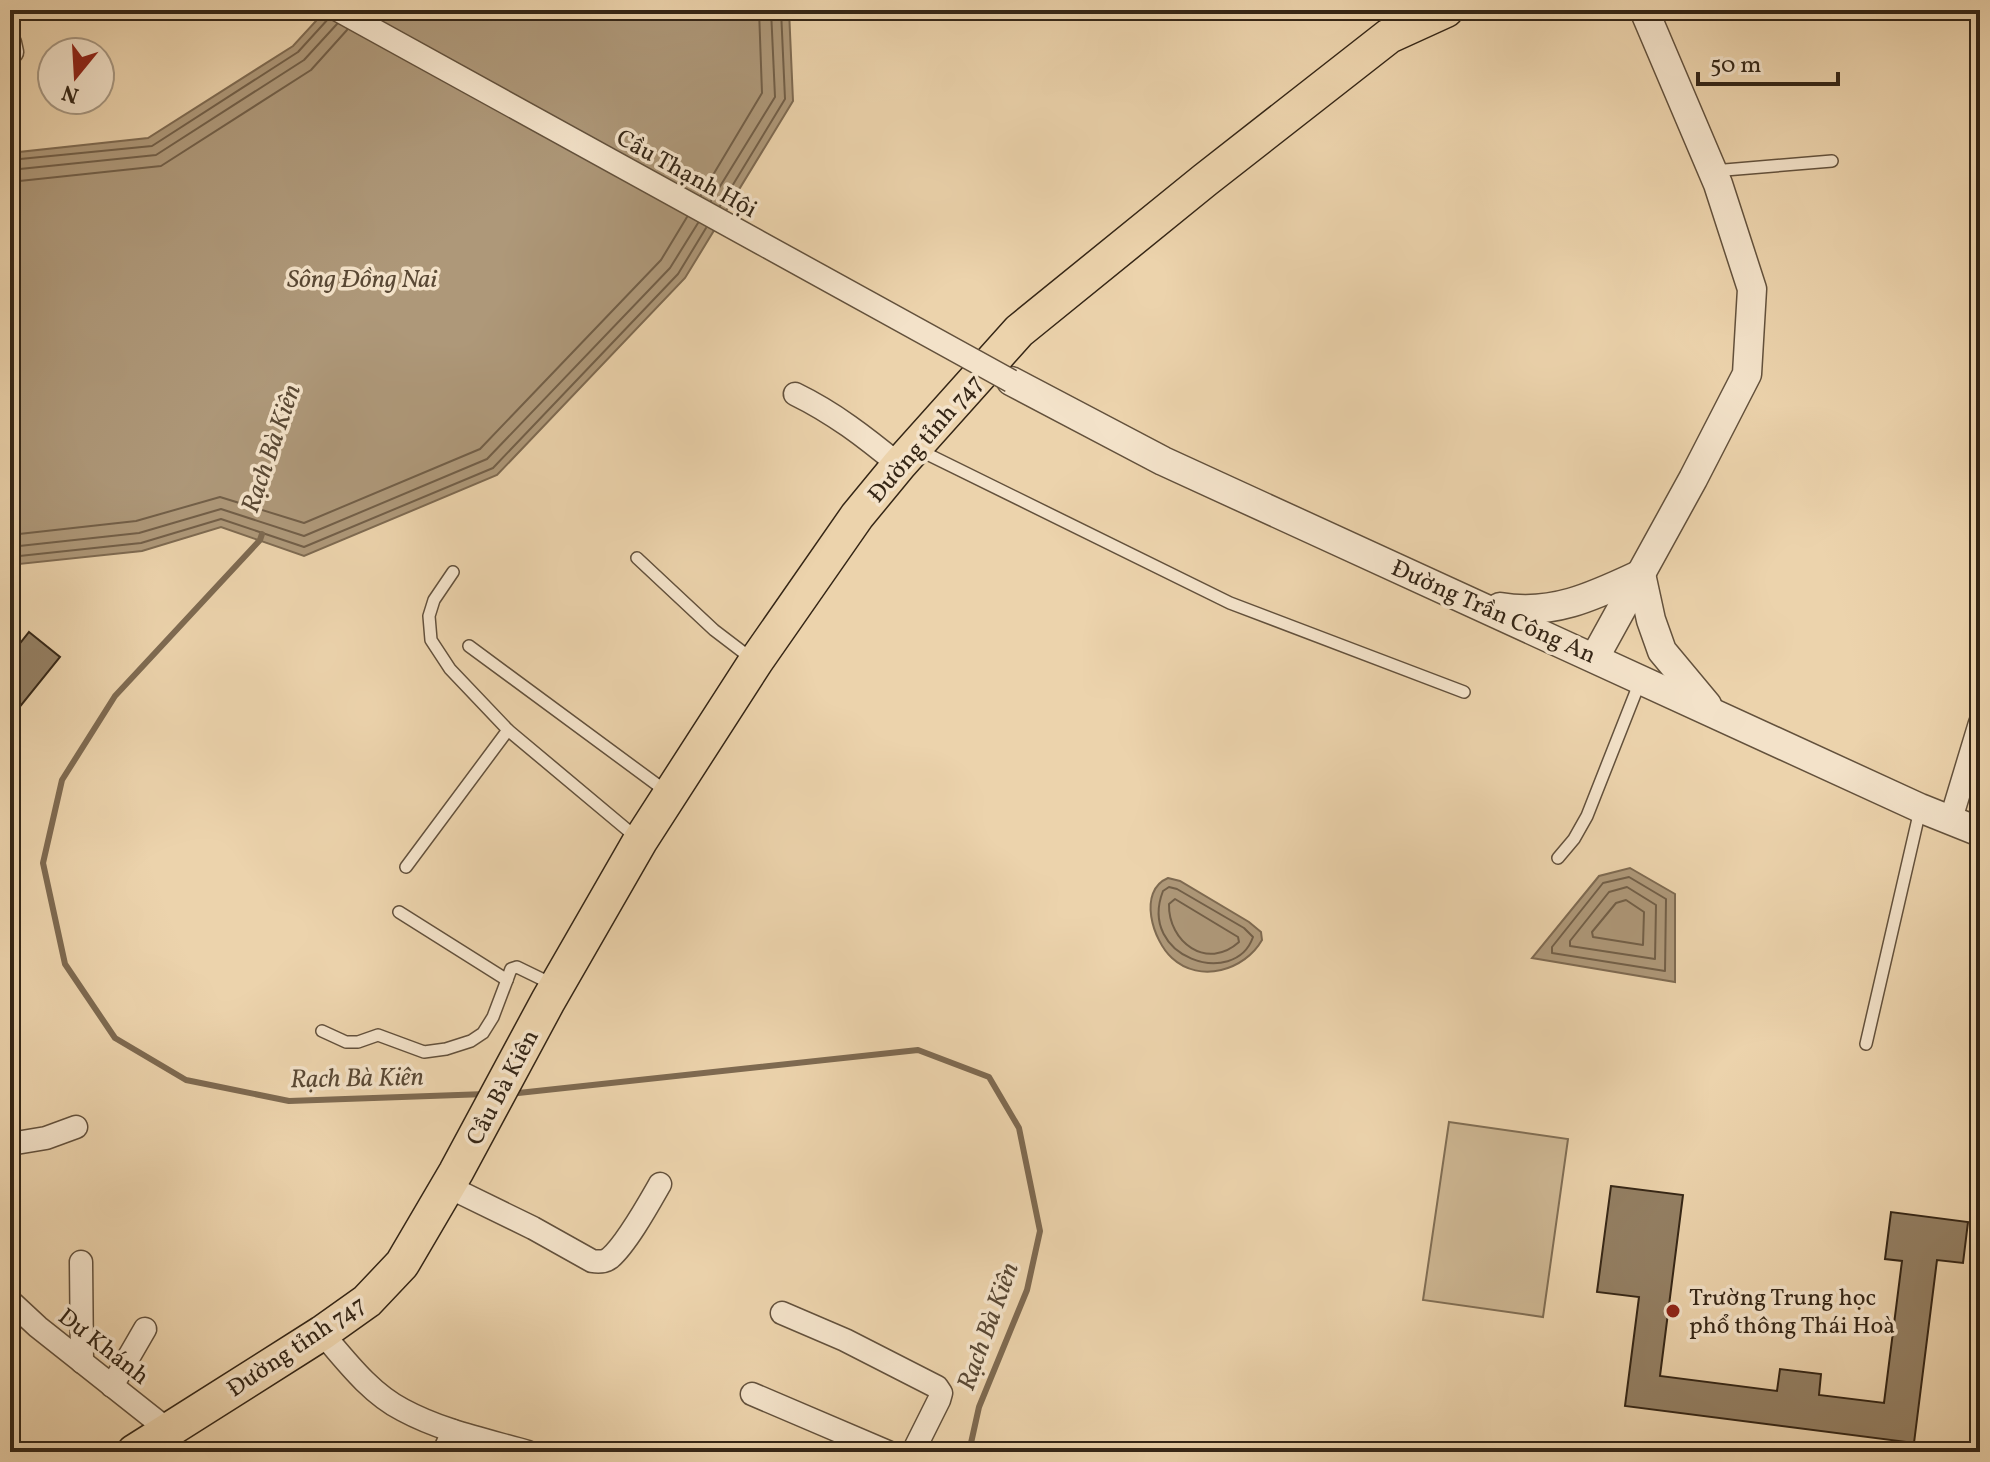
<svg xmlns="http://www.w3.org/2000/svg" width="1990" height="1462" viewBox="0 0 1990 1462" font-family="Vollkorn,serif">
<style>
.green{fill:#cdb692;stroke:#816e54;stroke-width:2}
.water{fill:#ae9879;stroke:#7e6a51;stroke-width:2}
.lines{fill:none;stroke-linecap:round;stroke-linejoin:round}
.shore{stroke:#725f48;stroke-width:2}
.stream{stroke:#7e6a51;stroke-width:6}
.building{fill:#948064;stroke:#352616;stroke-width:2}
.service-casing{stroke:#63513c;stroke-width:14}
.minor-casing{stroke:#63513c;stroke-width:25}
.tertiary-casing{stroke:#63513c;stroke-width:31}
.primary-casing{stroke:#352616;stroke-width:37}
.service{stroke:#f3e2c9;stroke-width:11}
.minor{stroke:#f3e2c9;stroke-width:22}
.tertiary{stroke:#f3e2c9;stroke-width:28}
.primary{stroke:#ecd3ac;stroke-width:34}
.minor-bridge-casing{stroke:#63513c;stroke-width:25;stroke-linecap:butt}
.minor-bridge{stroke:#f3e2c9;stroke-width:22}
.poi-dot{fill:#8f2418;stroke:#f3e2c9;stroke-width:3}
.labels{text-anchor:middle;stroke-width:7;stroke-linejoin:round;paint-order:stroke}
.street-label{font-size:24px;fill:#352616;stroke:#f3e2c9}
.poi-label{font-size:24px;fill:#352616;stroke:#f3e2c9;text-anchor:start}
.water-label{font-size:26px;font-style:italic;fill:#594834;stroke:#f3e2c9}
</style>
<rect width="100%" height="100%" fill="#ecd3ac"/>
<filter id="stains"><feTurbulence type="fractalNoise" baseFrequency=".0025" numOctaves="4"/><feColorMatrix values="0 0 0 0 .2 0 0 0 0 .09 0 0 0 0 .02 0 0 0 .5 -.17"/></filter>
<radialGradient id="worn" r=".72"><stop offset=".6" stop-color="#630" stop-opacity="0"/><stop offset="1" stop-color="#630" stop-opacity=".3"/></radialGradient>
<path class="green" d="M1449,1122l119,17 -25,178 -120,-17z"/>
<g class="water">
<path d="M326,10h463l4,91 -108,177 -188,197 -193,81 -83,-29 -79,24 -132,14v-412l138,-15 145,-92z"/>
<path d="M1630,868l45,26v88l-143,-24 67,-82z"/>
<path d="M1168,878l12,3 69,41 12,10 1,8c-17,30 -62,44 -90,18 -19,-17 -35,-67 -4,-80z"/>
</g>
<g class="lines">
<g class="shore">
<path d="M10,160l142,-14 146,-94 31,-34"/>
<path d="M10,170l146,-15 148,-95 33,-36"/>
<path d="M10,182l151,-16 150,-96 36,-40"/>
<path d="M701,195l61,-102 -3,-83"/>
<path d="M711,201l64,-104 -4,-87"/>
<path d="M720,206l65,-107 -4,-89"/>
<path d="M10,535l126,-14 84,-24 84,26 176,-74 181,-189 26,-43"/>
<path d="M10,547l129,-14 82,-24 83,27 183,-77 183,-191 28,-45"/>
<path d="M10,557l131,-14 80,-24 83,28 189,-79 185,-194 28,-46"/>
<path d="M1629,877l37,22 -1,72 -113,-18v-6l51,-64z"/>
<path d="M1169,887l8,2 67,39 9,9c-18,52 -116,21 -90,-46z"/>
<path d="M1627,887l29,18 -1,54 -85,-13v-5l39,-49z"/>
<path d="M1175,899l63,38 1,5c-32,29 -71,0 -70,-38z"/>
<path d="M1626,900l18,12 -1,33 -50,-8 -1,-5 24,-29z"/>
</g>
<g class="stream">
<path d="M262,534l-2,6 -145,156 -53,84 -19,83 22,101 50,74 71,42 103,21 197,-7"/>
<path d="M509,1094l409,-44 71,27 30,51 21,103 -13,59 -48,117 -10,45"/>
</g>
</g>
<g class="building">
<path d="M29,632l31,25 -50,62v-63z"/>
<path d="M1611,1186l72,9 -23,181 117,15 3,-22 41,5 -2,21 65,8 18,-142 -17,-2 6,-47 77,10 -5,41 -26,-3 -23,183 -289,-37 14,-109 -42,-5z"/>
</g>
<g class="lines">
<defs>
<g id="service">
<path d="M1713,171l119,-10"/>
<path d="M919,450l311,153 234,89"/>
<path d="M637,558l77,72 38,29"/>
<path d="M453,572l-19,28 -5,16 2,24 19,29 58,61"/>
<path d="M469,646l198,146"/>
<path d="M1558,858l16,-19 13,-23 54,-137"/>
<path d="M406,867l102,-137 129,108"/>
<path d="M399,912l108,68 4,-11 6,-2 35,17"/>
<path d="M322,1031l24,11h12l20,-7 46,17 22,-3 25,-8 12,-8 10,-16 14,-37"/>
<path d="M1866,1044l54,-234"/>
</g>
<g id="minor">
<path d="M10,43l2,9"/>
<path d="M795,394c39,19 70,43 104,71"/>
<path d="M1951,819l29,-96"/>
<path d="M10,1144l36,-6 30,-11"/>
<path d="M447,1186l86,42 59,33c6,1 13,1 18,-3 17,-15 38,-53 50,-74"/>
<path d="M81,1262l1,100"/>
<path d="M10,1301l28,26 130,103"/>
<path d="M782,1313l63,27 92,47 4,6 -2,7 -26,52"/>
<path d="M322,1333c24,28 48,60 81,77 39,21 83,30 125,42"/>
<path d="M112,1386l33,-57"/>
<path d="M752,1394l136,58"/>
<path d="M444,1452l9,-21"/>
</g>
<g id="tertiary">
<path d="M1011,381l152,80 757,347 60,24"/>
<path d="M1500,607c53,9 94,-11 141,-33l10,46 11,31 45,54"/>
<path d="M1595,657l98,-178 54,-105 5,-85 -34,-105 -74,-174"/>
</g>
<path id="primary" d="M134,1452l188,-119 45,-32 35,-37 54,-92 92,-171 92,-160 116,-180 101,-145 42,-51 120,-134 186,-151 184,-144 57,-26"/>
</defs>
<use href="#service" class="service-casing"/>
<use href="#minor" class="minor-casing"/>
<use href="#tertiary" class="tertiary-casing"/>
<use href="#primary" class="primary-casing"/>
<use href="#service" class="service"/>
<use href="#minor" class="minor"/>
<use href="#tertiary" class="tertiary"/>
<use href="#primary" class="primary"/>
<defs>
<path id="minor-bridge" d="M338,10l673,371"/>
</defs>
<use href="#minor-bridge" class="minor-bridge-casing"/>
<use href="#minor-bridge" class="minor-bridge"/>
</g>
<circle class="poi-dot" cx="1673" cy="1311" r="8"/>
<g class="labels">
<g class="street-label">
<text transform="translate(687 173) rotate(29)" y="8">Cầu Thạnh Hội</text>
<text transform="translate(925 438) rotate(-49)" y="8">Đường tỉnh 747</text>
<text transform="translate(1494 611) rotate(24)" y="8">Đường Trần Công An</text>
<text transform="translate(502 1087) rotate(-62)" y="8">Cầu Bà Kiên</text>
<text transform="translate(104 1346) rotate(38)" y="8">Dư Khánh</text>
<text transform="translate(296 1346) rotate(-34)" y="8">Đường tỉnh 747</text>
</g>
<g class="poi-label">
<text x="1689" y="1305">Trường Trung học<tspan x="1689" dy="28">phổ thông Thái Hoà</tspan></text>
</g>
<g class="water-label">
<text x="362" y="287">Sông Đồng Nai</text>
<text transform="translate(270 448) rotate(-71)" y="9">Rạch Bà Kiên</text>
<text transform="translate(357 1077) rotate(-1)" y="9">Rạch Bà Kiên</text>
<text transform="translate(987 1326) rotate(-70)" y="9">Rạch Bà Kiên</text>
</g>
</g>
<rect width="1990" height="1462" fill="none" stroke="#ecd3ac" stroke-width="40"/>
<rect x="12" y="12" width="1966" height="1438" fill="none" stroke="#352616" stroke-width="4"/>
<rect x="20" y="20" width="1950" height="1422" fill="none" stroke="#352616" stroke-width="2"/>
<g transform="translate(76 76) rotate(198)"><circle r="38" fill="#f3e2c9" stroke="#a79781" stroke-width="2"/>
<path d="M0-6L14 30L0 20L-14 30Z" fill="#8f2418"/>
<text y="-12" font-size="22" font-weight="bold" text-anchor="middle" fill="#352616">N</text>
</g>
<path d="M1698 72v12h140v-12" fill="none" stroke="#352616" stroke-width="4"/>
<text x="1710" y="72" font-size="24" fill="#352616" stroke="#f3e2c9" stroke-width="6" paint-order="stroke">50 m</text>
<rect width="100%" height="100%" filter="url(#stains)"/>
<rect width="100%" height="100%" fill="url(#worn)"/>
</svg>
